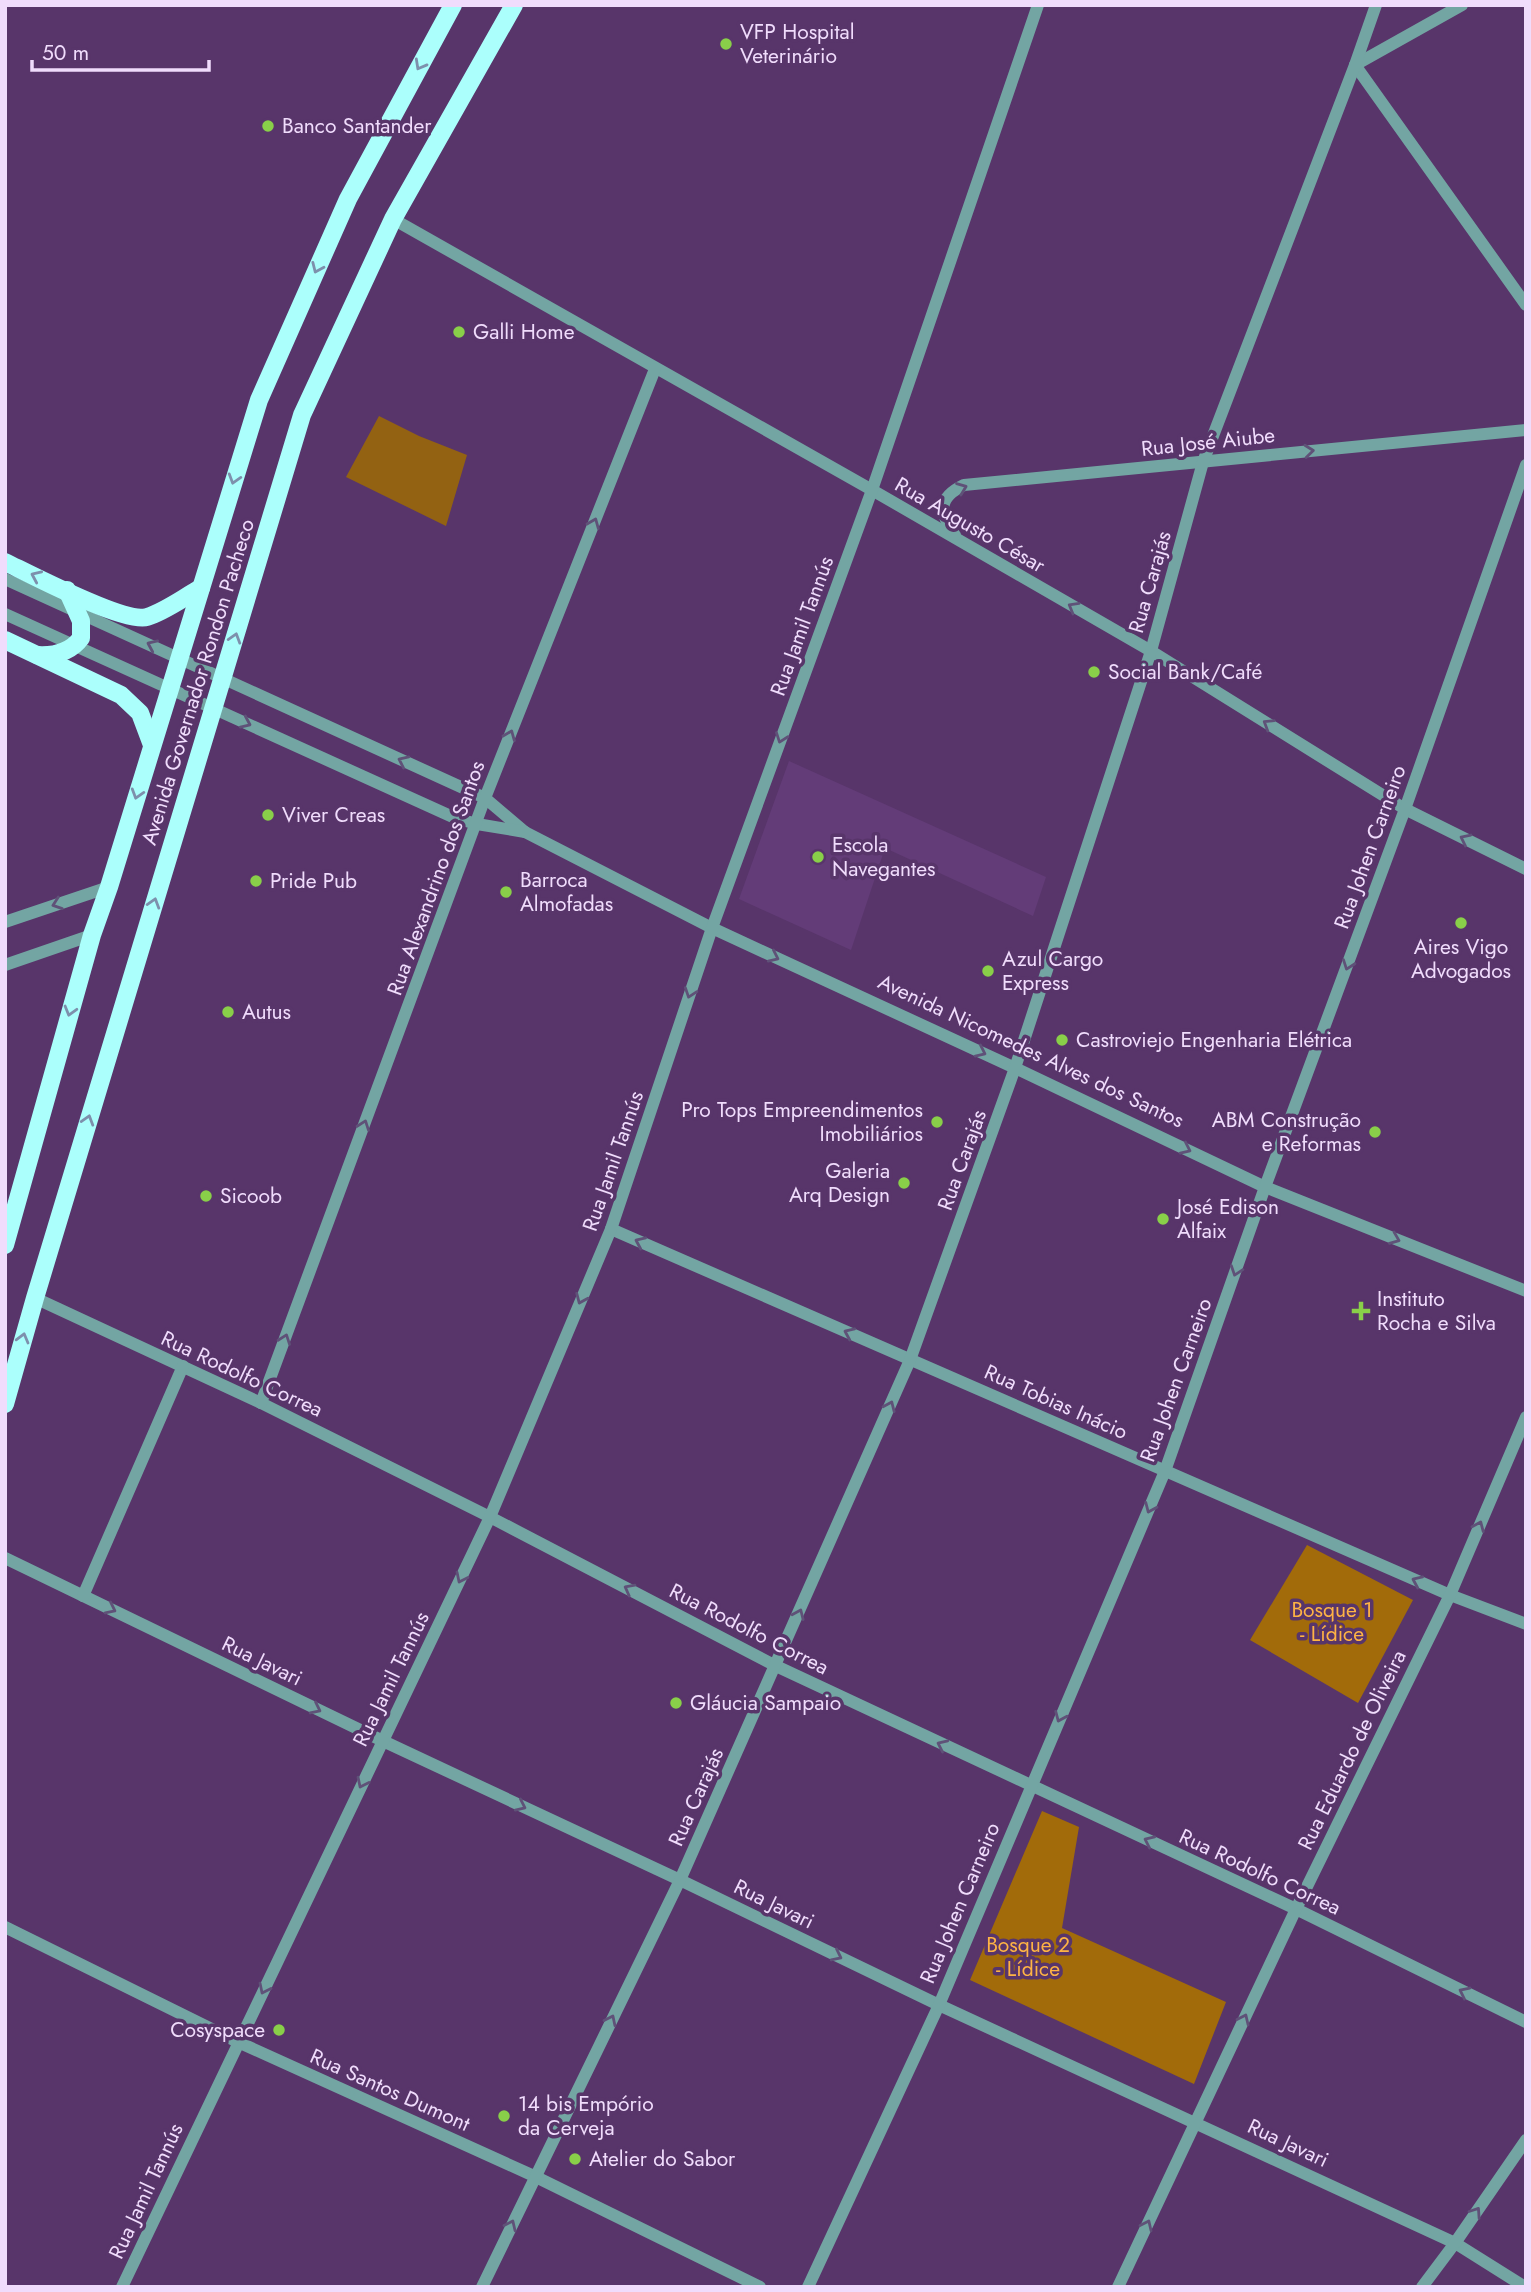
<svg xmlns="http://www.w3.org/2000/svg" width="1531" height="2292" viewBox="0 0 1531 2292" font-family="Jost,sans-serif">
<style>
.built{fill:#633c78}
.green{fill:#936212}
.forest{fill:#a26b0a}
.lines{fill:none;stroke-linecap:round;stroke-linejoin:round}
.minor{stroke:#73a5a3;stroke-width:12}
.major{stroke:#abfffc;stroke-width:18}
.oneway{stroke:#7d90ac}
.oneway2{stroke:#5f5178}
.poi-dot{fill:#89cf49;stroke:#58356a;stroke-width:2.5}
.labels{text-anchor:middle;stroke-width:7;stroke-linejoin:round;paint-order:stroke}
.poi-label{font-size:21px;fill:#f0dcfc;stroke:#58356a;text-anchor:start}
.street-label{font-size:21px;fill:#f0dcfc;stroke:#58356a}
.park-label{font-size:21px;fill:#feb344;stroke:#58356a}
</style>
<rect width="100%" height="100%" fill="#58356a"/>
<path class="built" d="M789,761l257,116 -13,39 -148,-68 -34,102 -112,-51z"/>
<path class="green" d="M379,416l40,20 48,19 -21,71 -100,-49z"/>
<g class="forest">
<path d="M1307,1545l106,55 -55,103 -108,-63z"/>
<path d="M1042,1811l37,16 -17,101 164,74 -32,82 -224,-104z"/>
</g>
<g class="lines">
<g class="minor">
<path d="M1462,5l-107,60 171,240"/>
<path d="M393,219l479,271 279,161 254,158 121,60"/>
<path d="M955,535c-16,-22 -18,-37 9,-50l562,-55"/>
<path d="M5,579l480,219 40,34 187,96 303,140 250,119 261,104"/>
<path d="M5,614l450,204 22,6 48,8"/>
<path d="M5,922l104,-35"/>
<path d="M5,965l87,-30"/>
<path d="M611,1229l839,366 76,29"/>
<path d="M35,1298l226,105 229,114 286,149 520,243 230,113"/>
<path d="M261,1403l224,-605 170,-429"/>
<path d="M5,1558l378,183 297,139 259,125 516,238 70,44"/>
<path d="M83,1596l100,-230"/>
<path d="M5,1927l233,115 296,134 226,111"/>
<path d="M122,2287l368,-770 121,-288 101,-301 160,-438 166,-485"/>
<path d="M482,2287l198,-407 230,-520 105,-292 136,-417 52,-189 152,-397 21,-60"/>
<path d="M808,2287l131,-282 226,-534 100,-284 140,-378 121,-344"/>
<path d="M1118,2287l178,-378 154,-314 76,-178"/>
<path d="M1422,2287l33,-44 71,-103"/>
</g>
<g class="major">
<path d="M5,562c25,12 120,62 142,55 19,-6 37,-20 54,-29"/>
<path d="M5,640l116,55 19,18 12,32"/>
<path d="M37,655c17,1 33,-2 44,-17v-17l-14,-31"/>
<path d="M5,1245l87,-310 17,-48 150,-487 89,-201 105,-194"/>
<path d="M5,1404l30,-106 267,-883 91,-196 121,-214"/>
</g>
</g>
<defs><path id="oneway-chevron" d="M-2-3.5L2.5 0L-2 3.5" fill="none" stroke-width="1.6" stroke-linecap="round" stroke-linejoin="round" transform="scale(1.75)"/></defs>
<g class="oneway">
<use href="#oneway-chevron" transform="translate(420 65) rotate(119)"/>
<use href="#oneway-chevron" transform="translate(317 268) rotate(114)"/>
<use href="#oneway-chevron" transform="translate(234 479) rotate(107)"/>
<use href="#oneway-chevron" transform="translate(36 576) rotate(-156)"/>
<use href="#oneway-chevron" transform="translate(235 638) rotate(-73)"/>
<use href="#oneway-chevron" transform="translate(137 794) rotate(107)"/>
<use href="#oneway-chevron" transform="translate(154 903) rotate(-73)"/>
<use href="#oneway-chevron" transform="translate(70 1011) rotate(106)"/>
<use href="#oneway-chevron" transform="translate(88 1120) rotate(-73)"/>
<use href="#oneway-chevron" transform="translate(23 1338) rotate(-75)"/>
</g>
<g class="oneway2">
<use href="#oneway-chevron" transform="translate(1309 451) rotate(-6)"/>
<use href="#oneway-chevron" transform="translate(962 488) rotate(-21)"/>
<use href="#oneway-chevron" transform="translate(594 523) rotate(-68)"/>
<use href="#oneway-chevron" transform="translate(1073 607) rotate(-150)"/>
<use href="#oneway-chevron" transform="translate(152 645) rotate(-156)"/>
<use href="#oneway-chevron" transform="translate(246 723) rotate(24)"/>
<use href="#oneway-chevron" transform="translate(1268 724) rotate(-148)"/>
<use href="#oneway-chevron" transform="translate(510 735) rotate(-68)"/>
<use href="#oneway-chevron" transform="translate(781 738) rotate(110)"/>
<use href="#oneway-chevron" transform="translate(403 761) rotate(-155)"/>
<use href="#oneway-chevron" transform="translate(1465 839) rotate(-154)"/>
<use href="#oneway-chevron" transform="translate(57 904) rotate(161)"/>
<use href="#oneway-chevron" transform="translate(774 957) rotate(25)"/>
<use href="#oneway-chevron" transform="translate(1348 965) rotate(110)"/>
<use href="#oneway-chevron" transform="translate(690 993) rotate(109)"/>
<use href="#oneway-chevron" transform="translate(981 1052) rotate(25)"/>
<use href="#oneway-chevron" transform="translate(364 1125) rotate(-70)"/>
<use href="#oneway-chevron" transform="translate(1186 1149) rotate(25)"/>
<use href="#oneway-chevron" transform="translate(1395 1239) rotate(22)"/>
<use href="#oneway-chevron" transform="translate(640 1242) rotate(-156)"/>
<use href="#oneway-chevron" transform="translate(1236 1271) rotate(109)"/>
<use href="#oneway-chevron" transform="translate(581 1299) rotate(113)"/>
<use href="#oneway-chevron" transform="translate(849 1333) rotate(-156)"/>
<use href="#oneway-chevron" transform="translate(285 1339) rotate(-70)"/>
<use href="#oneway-chevron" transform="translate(890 1406) rotate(-66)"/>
<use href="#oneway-chevron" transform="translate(1150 1508) rotate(113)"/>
<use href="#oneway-chevron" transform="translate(1479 1526) rotate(-67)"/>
<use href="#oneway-chevron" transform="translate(461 1578) rotate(116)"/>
<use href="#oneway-chevron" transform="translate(1417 1581) rotate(-156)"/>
<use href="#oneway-chevron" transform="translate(629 1589) rotate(-152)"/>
<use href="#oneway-chevron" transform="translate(111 1609) rotate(26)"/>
<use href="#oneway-chevron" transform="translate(799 1614) rotate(-66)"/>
<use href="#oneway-chevron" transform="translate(316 1709) rotate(26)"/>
<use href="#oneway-chevron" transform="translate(1060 1717) rotate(113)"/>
<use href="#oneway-chevron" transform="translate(942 1745) rotate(-155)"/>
<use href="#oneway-chevron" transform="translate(362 1783) rotate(116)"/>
<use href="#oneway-chevron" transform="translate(521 1806) rotate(25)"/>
<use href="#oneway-chevron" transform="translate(1149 1841) rotate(-155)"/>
<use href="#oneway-chevron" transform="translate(837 1956) rotate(26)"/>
<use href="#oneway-chevron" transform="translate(264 1989) rotate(116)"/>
<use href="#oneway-chevron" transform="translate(1464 1992) rotate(-154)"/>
<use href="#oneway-chevron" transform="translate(1244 2019) rotate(-65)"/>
<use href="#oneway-chevron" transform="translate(611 2020) rotate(-64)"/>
<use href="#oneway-chevron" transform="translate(1476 2212) rotate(-56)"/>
<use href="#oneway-chevron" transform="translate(511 2225) rotate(-65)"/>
<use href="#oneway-chevron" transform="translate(1147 2225) rotate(-65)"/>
</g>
<g class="poi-dot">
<circle cx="726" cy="44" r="7"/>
<circle cx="268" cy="126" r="7"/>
<circle cx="459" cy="332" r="7"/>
<circle cx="1094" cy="672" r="7"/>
<circle cx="268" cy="815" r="7"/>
<circle cx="818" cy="857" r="7"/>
<circle cx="256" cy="881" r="7"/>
<circle cx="506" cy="892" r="7"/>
<circle cx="1461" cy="923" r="7"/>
<circle cx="988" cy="971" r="7"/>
<circle cx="228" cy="1012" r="7"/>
<circle cx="1062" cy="1040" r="7"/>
<circle cx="937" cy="1122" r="7"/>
<circle cx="1375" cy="1132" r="7"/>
<circle cx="904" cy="1183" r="7"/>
<circle cx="206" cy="1196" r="7"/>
<circle cx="1163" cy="1219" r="7"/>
<path d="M1357.5 1300.5h7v7h7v7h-7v7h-7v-7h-7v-7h7z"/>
<circle cx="676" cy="1703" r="7"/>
<circle cx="279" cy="2030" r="7"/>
<circle cx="504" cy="2116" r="7"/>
<circle cx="575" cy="2159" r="7"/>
</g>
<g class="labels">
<g class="poi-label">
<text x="740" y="39">VFP Hospital<tspan x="740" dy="24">Veterinário</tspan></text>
<text x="282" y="133">Banco Santander</text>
<text x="473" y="339">Galli Home</text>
<text x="1108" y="679">Social Bank/Café</text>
<text x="282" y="822">Viver Creas</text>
<text x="832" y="852">Escola<tspan x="832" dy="24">Navegantes</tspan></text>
<text x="520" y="887">Barroca<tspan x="520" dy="24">Almofadas</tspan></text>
<text x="270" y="888">Pride Pub</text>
<text x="1461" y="954" text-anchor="middle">Aires Vigo<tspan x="1461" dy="24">Advogados</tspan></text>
<text x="1002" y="966">Azul Cargo<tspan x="1002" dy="24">Express</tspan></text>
<text x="242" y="1019">Autus</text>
<text x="1076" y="1047">Castroviejo Engenharia Elétrica</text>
<text x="923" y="1117" text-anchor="end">Pro Tops Empreendimentos<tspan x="923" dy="24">Imobiliários</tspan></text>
<text x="1361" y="1127" text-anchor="end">ABM Construção<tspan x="1361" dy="24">e Reformas</tspan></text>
<text x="890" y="1178" text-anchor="end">Galeria<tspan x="890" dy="24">Arq Design</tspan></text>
<text x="220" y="1203">Sicoob</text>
<text x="1177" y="1214">José Edison<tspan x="1177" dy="24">Alfaix</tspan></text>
<text x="1377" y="1306">Instituto<tspan x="1377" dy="24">Rocha e Silva</tspan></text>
<text x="690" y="1710">Gláucia Sampaio</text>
<text x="265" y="2037" text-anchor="end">Cosyspace</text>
<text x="518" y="2111">14 bis Empório<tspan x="518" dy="24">da Cerveja</tspan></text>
<text x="589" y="2166">Atelier do Sabor</text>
</g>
<g class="street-label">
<text transform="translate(1208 442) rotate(-6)" y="7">Rua José Aiube</text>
<text transform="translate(970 525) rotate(30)" y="7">Rua Augusto César</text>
<text transform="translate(1150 582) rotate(-74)" y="7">Rua Carajás</text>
<text transform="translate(802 626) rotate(-70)" y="7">Rua Jamil Tannús</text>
<text transform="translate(198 682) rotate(-73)" y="7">Avenida Governador Rondon Pacheco</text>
<text transform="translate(1370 847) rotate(-70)" y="7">Rua Johen Carneiro</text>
<text transform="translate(436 878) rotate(-70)" y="7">Rua Alexandrino dos Santos</text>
<text transform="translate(1031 1051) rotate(25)" y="7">Avenida Nicomedes Alves dos Santos</text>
<text transform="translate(962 1160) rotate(-70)" y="7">Rua Carajás</text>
<text transform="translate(613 1161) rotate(-71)" y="7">Rua Jamil Tannús</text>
<text transform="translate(242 1374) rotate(25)" y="7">Rua Rodolfo Correa</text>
<text transform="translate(1176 1380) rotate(-70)" y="7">Rua Johen Carneiro</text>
<text transform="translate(1056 1402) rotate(24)" y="7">Rua Tobias Inácio</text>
<text transform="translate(749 1629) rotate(27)" y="7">Rua Rodolfo Correa</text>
<text transform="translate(262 1661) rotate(26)" y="7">Rua Javari</text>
<text transform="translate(391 1679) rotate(-64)" y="7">Rua Jamil Tannús</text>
<text transform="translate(1352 1750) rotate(-64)" y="7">Rua Eduardo de Oliveira</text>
<text transform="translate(696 1797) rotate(-66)" y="7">Rua Carajás</text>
<text transform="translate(1260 1872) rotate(25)" y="7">Rua Rodolfo Correa</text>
<text transform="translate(960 1903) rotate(-67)" y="7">Rua Johen Carneiro</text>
<text transform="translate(774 1904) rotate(26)" y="7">Rua Javari</text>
<text transform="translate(390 2090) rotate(24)" y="7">Rua Santos Dumont</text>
<text transform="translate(1288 2143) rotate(25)" y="7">Rua Javari</text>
<text transform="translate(146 2191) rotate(-65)" y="7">Rua Jamil Tannús</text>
</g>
<g class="park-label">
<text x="1332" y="1617">Bosque 1<tspan x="1332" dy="24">- Lídice</tspan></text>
<text x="1028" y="1952">Bosque 2<tspan x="1028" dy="24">- Lídice</tspan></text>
</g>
</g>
<rect width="1531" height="2292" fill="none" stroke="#f0dcfc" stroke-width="14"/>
<path d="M32 60v10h177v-10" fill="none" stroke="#f0dcfc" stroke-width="3.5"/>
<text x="42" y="60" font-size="21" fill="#f0dcfc" stroke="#58356a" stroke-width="5" paint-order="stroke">50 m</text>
</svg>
